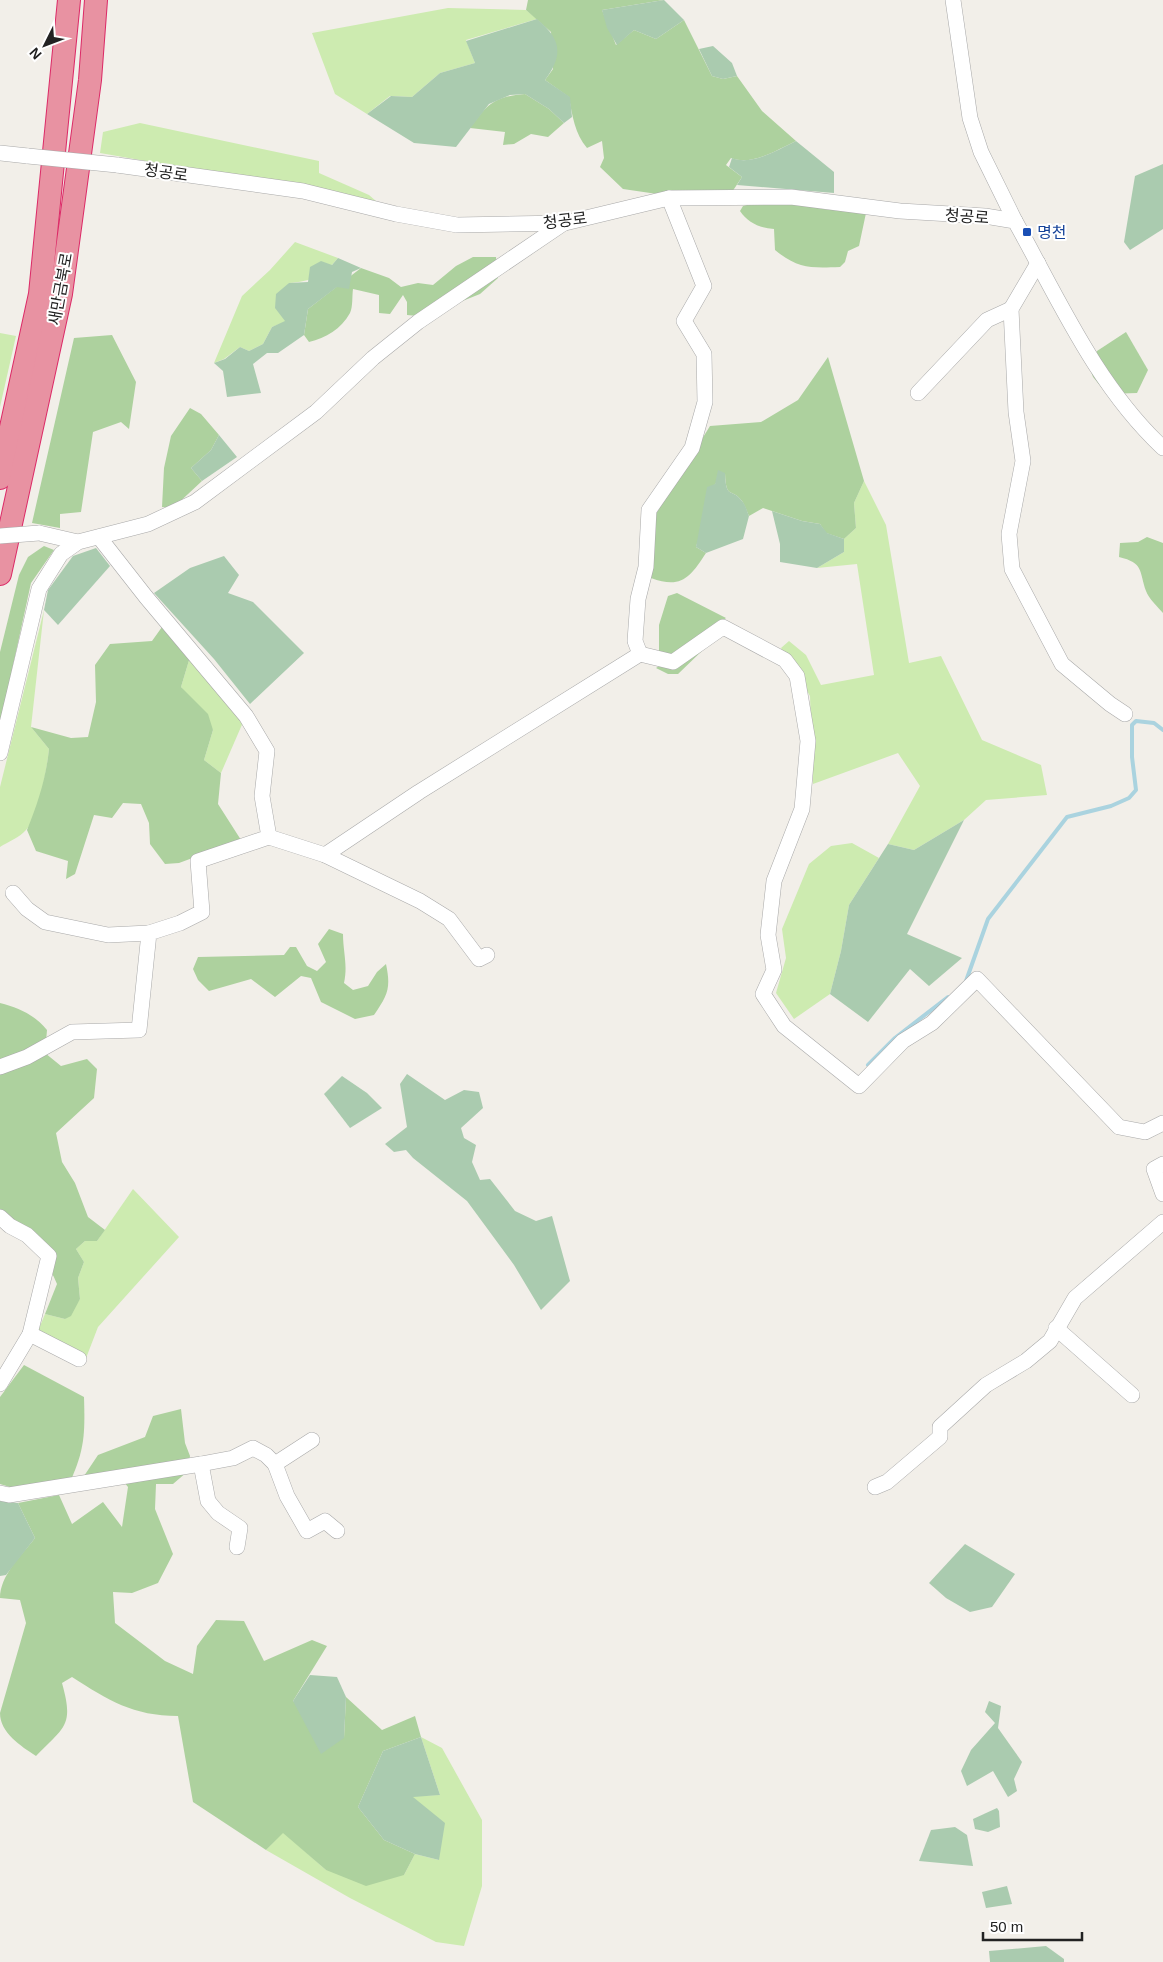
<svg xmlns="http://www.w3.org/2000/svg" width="1163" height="1962" viewBox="0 0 1163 1962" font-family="Helvetica,'Noto Sans KR',sans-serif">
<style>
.grass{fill:#cdebb0}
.forest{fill:#add19e}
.cemetery{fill:#aacbaf}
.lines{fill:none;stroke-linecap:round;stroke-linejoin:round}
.stream{stroke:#aad3df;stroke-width:4}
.minor-casing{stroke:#a9a9a9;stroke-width:16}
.highway-casing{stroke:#dc2a67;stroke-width:24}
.minor{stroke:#fff;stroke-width:15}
.highway{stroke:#e892a2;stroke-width:22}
.minor-bridge-casing{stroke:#a9a9a9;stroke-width:16;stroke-linecap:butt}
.minor-bridge{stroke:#fff;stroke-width:15}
.transit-dot{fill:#1a4fb4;stroke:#fff;stroke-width:2}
.labels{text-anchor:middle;stroke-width:4;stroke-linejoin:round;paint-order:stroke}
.street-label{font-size:16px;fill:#222;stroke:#fff}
.transit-label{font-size:16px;fill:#164399;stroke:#fff;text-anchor:start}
</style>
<rect width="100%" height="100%" fill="#f2efe9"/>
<g class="grass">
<path d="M448,8l78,2 11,9 -71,21 9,23 -35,10 -28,24 -22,-1 -23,18 -32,-20 -23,-61z"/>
<path d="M140,123l179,38v12l50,22 7,6 -276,-48 3,-21z"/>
<path d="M295,242l43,16c-14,17 -28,24 -49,25l-4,39 -13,5 -9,17 -14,7 -9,-4 -16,12 -10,4 28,-67 28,-26z"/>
<path d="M0,333l16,3 -16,71z"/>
<path d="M864,481l22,44 23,138 32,-7 41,84 59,25 6,30 -61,5 -22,20 -50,30 -26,-6 32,-58 -22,-33 -85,31 -3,-88 -29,-48 8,-7 17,14 15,30 53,-10 -17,-111 -40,4 27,-16v-13l12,-11 -2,-25z"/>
<path d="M44,610l-13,117 18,22c-2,19 -10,68 -23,81 -6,7 -18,12 -26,17v-60z"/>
<path d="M190,657l54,63 -23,53 -17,-13 9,-30 -32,-43z"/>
<path d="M852,843l27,15 -30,47 -8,46 -11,43 -36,25 -18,-26 10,-35 -4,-29 27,-65 22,-18z"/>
<path d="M133,1189l46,48 -81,90 -15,39 -50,-23 12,-29 20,5 15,-20 -2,-21 6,-16 -8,-13 9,-8h12z"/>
<path d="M421,1737l21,11 40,72v66l-18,60 -28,-4 -86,-44 -84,-48 17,-18 43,38 78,5 11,-21 24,6 -27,-64 28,-1z"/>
</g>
<g class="forest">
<path d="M528,0h136l-62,10 14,35 18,-15 22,9 28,-19 28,56 11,3 14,-3 25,35 34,30c-19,9 -44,25 -65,17l-5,7 16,12 -10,15 -68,3 -41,-6 -23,-22 4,-9 -2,-17 -15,7c-12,-14 -15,-33 -18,-51l-24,-17 8,-11 -2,-37 -25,-22z"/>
<path d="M525,94l24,15 15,14 -16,14 -17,-3 -17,10 -11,1 2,-13 -35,-4c18,-24 23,-31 55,-34z"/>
<path d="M755,203h44l24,6 43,4 -7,33 -11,5 -3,11 -5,5c-29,1 -42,2 -65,-17l-1,-21c-14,-1 -26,-6 -34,-18l3,-5z"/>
<path d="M473,257h23l2,21 -18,16 -20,8 -42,14 -11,-1v-13l-4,-7 -13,19 -11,-1v-18l-26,-6c-1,7 0,18 -3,24 -9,16 -24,25 -41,29l-5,-7 4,-26 53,-41 28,10 12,9 17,-4 15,2 23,-19z"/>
<path d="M1126,332l22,38 -11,23 -30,1 -14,-17 -4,-11 8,-15z"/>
<path d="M112,335l24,47 -7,47 -8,-7 -28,10 -12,80 -21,2v14l-28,-5 42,-185z"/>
<path d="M828,357l36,124 -10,22 2,25 -12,11 -18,-6 -6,-9 -18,-3 -39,-13 -14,8c-2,-4 -4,-11 -7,-15 -10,-14 -16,0 -17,-28l-10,11 -19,63 10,6c-16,25 -25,36 -55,25l3,-61 56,-91 51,-4 37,-22z"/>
<path d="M190,408l11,6 18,21 -8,15 -20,18 11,13 -29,27 -11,-1 2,-39 7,-32z"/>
<path d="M1147,537l16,6v70c-5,-6 -14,-14 -17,-22 -7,-20 -2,-28 -27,-34l1,-14 18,-1z"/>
<path d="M44,546l10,4 -23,33 -31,142v-73l19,-77 9,-18z"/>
<path d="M677,593l49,25 -15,11 -6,19 -27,26h-10l-12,-6 3,-2v-41l9,-29z"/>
<path d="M162,627l28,30 -9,30 27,27 5,16 -9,30 17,13 -3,31 23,36 -62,23 -14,1 -15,-20 -1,-21 -8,-19 -18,-1 -11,15 -18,-3 -19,59 -9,5 2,-18 -32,-10 -9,-21c11,-27 19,-52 22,-81l-18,-22 40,11 17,-1 8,-35 -1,-37 15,-21 42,-3z"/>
<path d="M329,929l14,5c0,18 5,31 1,49l9,7 15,-4 9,-14 9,-8c5,24 2,31 -12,51l-19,4 -34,-17 -10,-24 -10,-2 -26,21 -24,-18 -42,12 -11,-11 -5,-11 5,-12 86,-2 6,-8h6l11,19 10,5 9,-9 -8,-18z"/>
<path d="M0,1003c19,5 35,12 47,27l-2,23 16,13 26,-7 10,10 -3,29 -38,35 6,29 13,21 13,34 17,13 -8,11h-12l-9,8 8,13 -6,16 2,21 -9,17 -6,3 -20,-5 12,-30c-11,-28 -35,-46 -57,-66z"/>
<path d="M24,1365l60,32c1,36 1,52 -14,85l-57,6 -13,-4v-87z"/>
<path d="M181,1409l4,34 5,13 -3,16 -14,12h-17l-1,25 18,45 -15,29 -26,10 -19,-1 2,31 50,38 28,13 4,-28 19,-26 28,1 20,40 48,-21 15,6 -34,55 51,37 2,-41 36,33 33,-14 6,21 -38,14 -25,56 26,33 31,14 -11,21 -38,11 -40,-16 -43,-37 -17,17 -73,-48 -15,-86c-45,0 -70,-16 -106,-39l-10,6c12,43 3,43 -26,73 -15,-10 -36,-23 -36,-43l26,-90 -6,-23 -20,-2c0,-23 22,-43 35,-60l-17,-35 41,-8 13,29 31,-22 19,25 6,-40 -4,-5c-19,5 -25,10 -40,-6l14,-21 47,-18 8,-21z"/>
</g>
<g class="cemetery">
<path d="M664,0l20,20 -28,19 -22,-9 -17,15 -10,-17 -5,-18z"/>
<path d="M537,19c24,20 27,35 8,61l25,17 2,20 -8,6 -15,-14 -24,-15 -15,1 -21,9 -33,43 -42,-4 -47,-29 24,-18 21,1 28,-24 35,-10 -9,-22z"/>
<path d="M713,46l19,17 5,13 -14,3 -11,-3 -13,-27z"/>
<path d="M796,141l38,31v21l-97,-8 5,-8 -13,-10 3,-9c20,8 45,-8 64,-17z"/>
<path d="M1163,164v65l-33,21 -6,-8 11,-66z"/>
<path d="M338,258l23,10 -9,4 -3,17 -12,-2 -29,22 -4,26 -26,18h-11l-14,11 8,29 -34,4 -4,-26 -9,-8 11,-4 15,-12 9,4 14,-7 9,-17 13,-6 -10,-13 1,-14 13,-11 19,-1 2,-15 11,-6 11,4z"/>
<path d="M219,435l18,22 -35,24 -11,-13 20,-18z"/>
<path d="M718,470l7,3c1,28 7,14 17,28 4,4 5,11 7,15l-6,23 -37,14 -10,-6 11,-60 8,-3z"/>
<path d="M772,511l30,10 18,3 7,9 17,6v13l-27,16 -37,-6v-18z"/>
<path d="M96,548l14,18 -52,59 -14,-15 4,-20 25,-34z"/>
<path d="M224,556l15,19 -11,18 25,9 51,51 -54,51 -36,-45 -60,-66 36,-25z"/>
<path d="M964,820l-57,114 55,24 -33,28 -19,-17 -42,53 -38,-28 11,-43 8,-46 39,-61 26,6z"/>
<path d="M407,1074l38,26 19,-10 15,2 4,16 -22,20 3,10 12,7 -4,17 8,18 10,-1 25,32 21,10 16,-5 18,65 -29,29 -27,-45 -47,-64 -54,-43 -7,-8 -12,2 -9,-8 22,-17 -7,-43z"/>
<path d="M342,1076l25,17 15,15 -32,20 -26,-34z"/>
<path d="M0,1501l18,2 17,35 -29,37 -6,1z"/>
<path d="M965,1544l50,30 -23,33 -22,5 -24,-14 -17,-15z"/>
<path d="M310,1675l27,2 9,20 -2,41 -23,16 -28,-53z"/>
<path d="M989,1701l12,5 -3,22 24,34 -8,17 3,12 -9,6 -15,-26 -26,15 -6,-15 10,-21 24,-27 -10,-11z"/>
<path d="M421,1737l19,58 -27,2 32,26 -6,37 -24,-6 -31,-14 -26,-33 25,-56z"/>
<path d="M997,1808l2,3 1,16 -12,5 -13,-3 -2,-10z"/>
<path d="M955,1827l12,8 6,31 -54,-5 12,-31z"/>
<path d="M1007,1886l5,18 -26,4 -4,-16z"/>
<path d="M1046,1946l18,13v3h-74l-1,-11z"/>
</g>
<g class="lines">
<g class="stream">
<path d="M966,981l22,-62 79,-102 44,-11 18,-8 7,-8 -4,-33v-32l4,-4 18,2 9,7"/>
<path d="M868,1065l27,-27 53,-41"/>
</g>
<defs>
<g id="minor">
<path d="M953,0l17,118 11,34 34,69"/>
<path d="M0,153l28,3"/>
<path d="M117,165l186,26 93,23 61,11 108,-2 104,-25 122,-1 109,14 85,5 30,5c44,79 81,164 148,227"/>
<path d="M1038,263l-27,46 5,103 7,49 -14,73 3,35 50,95 48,40 15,10"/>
<path d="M918,393l69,-73 24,-11"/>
<path d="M39,533l39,9"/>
<path d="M640,654l-5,-13 3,-42 8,-32 3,-57 43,-62 13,-46 -1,-48 -20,-33 20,-35 -35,-88"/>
<path d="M0,753l39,-164 22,-35 17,-12 70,-18 47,-22 121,-90 57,-54 45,-36 146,-99"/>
<path d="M269,837l56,18 95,46 29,18 30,40 8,-4"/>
<path d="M325,855l94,-63 221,-138 33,8 50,-35 62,33 12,16 11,65 -6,68 -28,72 -6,54 6,35 -11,24 21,32 75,60 44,-45 29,-18 45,-44 142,148 26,5 18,-9"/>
<path d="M13,893l14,16 18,13 63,13 41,-2"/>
<path d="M0,1067l27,-10 45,-25 67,-2 10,-97 31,-10 22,-11 -4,-51 71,-24 -7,-41 5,-45 -21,-35 -100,-119 -47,-60"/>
<path d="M1163,1164l-9,5 9,25"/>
<path d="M0,1217l10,9 17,9 22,21 -19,78 -30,50"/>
<path d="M1056,1328l76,67"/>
<path d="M30,1334l49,25"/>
<path d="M201,1464l32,-6 20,-10 13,7 9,9 37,-24"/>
<path d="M275,1464l12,32 20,35 18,-10 12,10"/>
<path d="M875,1487l12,-5 53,-45v-10l46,-42 40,-24 24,-20 25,-43 88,-76"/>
<path d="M0,1493l9,2 192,-31 7,37 10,12 22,15 -3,19"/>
</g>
<g id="highway">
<path d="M0,478l40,-184 29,-294"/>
<path d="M0,574l61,-280 29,-214 6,-80"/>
</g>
</defs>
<use href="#minor" class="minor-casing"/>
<use href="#highway" class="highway-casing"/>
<use href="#minor" class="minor"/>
<use href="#highway" class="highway"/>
<defs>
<g id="minor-bridge">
<path d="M28,156l89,9"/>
<path d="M0,536l39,-3"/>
</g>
</defs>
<use href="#minor-bridge" class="minor-bridge-casing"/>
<use href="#minor-bridge" class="minor-bridge"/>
</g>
<rect class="transit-dot" x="1022" y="227" width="10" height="10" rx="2.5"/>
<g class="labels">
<g class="street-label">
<text transform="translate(166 172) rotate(8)" y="6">청공로</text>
<text transform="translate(967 216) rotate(4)" y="6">청공로</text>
<text transform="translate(565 220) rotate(-7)" y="6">청공로</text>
<text transform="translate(60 289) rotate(-80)" y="6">새만금북로</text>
</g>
<g class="transit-label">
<text x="1037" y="238">명천</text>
</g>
</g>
<g transform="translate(45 45) rotate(228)" stroke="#ffffff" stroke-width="4" paint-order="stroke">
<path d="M0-4L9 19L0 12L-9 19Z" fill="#222222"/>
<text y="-8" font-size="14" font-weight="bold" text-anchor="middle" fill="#222222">N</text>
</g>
<path d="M983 1932v8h99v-8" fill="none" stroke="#222222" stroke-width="2.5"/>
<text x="990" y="1932" font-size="15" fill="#222222" stroke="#ffffff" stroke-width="4" paint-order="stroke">50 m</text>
</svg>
